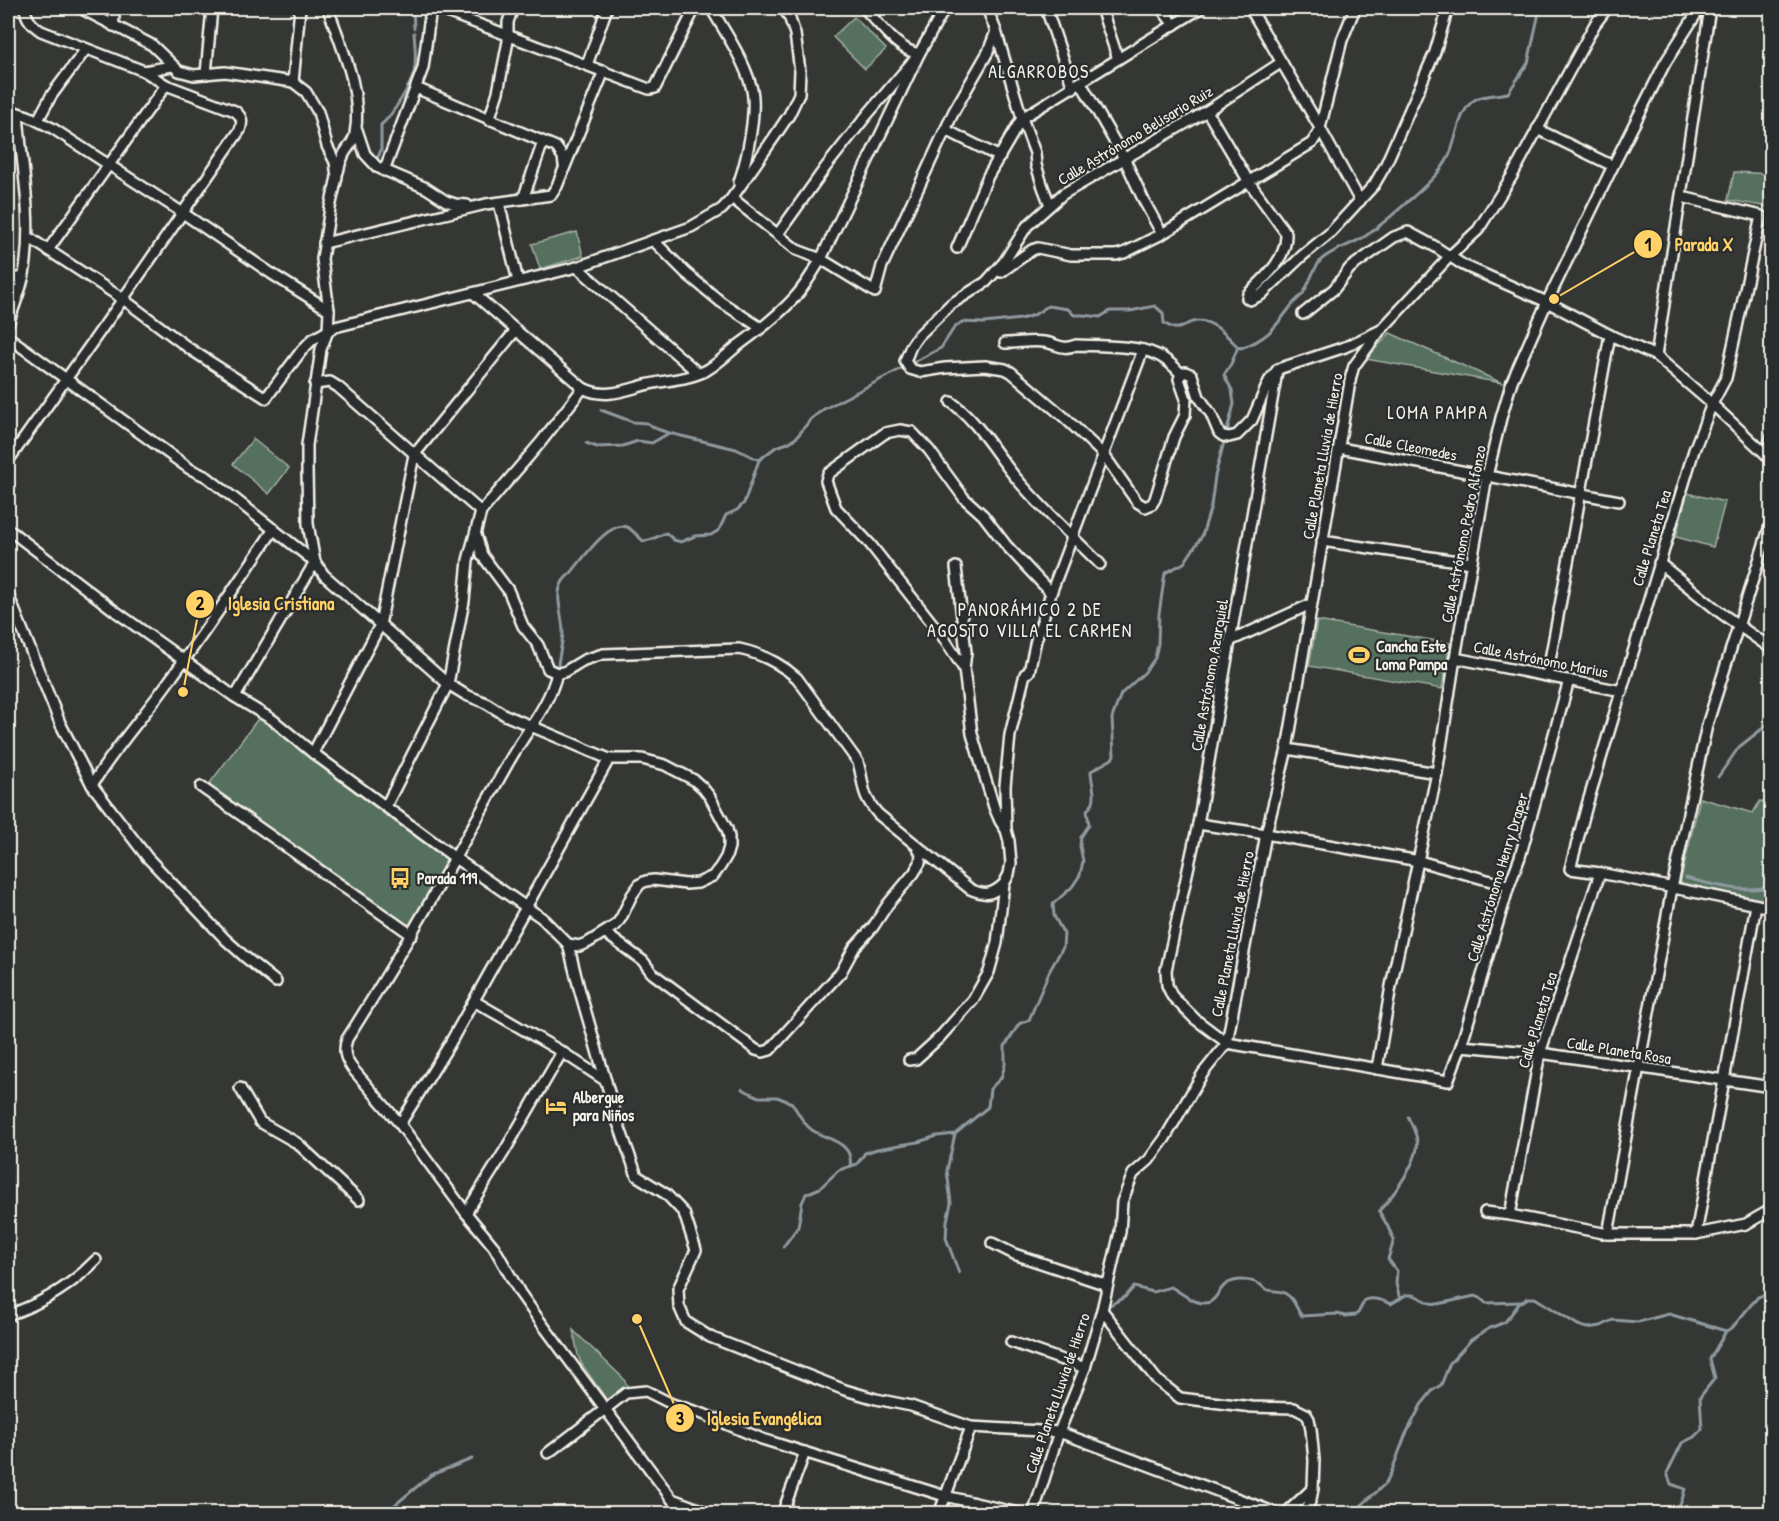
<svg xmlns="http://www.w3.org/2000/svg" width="1779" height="1521" viewBox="0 0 1779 1521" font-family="'Patrick Hand',sans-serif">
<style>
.green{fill:#546f5e;stroke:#a4b0a3;stroke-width:1.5}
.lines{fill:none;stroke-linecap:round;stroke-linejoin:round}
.stream{stroke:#8f9a9f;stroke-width:3}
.minor-casing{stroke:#f4f1e8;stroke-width:14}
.minor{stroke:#2a2d2e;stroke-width:9}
.labels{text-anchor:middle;stroke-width:4.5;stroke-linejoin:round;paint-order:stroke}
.street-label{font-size:16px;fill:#f4f1e8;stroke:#2a2d2e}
.poi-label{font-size:16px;font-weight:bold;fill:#f4f1e8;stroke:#2a2d2e;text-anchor:start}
.neighbourhood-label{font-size:18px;letter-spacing:1.5px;fill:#f4f1e8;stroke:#2a2d2e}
.leader{fill:none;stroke:#ffd166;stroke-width:2}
.callout-dot{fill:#ffd166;stroke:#2a2d2e;stroke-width:2}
.mark-label{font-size:18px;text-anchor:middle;font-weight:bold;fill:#111}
.callout-label{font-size:18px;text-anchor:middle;font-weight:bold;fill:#ffd166;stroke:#2a2d2e;stroke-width:4.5;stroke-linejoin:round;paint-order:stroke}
</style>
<rect width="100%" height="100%" fill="#353734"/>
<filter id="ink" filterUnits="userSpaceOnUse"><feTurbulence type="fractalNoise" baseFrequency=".0167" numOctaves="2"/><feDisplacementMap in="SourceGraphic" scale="12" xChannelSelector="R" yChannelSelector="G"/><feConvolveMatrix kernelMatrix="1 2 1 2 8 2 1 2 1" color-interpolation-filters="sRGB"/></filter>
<g filter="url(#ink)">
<g class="green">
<path d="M854,17l32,32 -21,20 -32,-32z"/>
<path d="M1734,172l37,2v48l-3,-1 1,-14 -41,-7z"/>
<path d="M577,232l6,24 -43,13 -8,-25z"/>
<path d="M1390,333l112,50 -136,-24z"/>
<path d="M253,439l36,29 -20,26 -36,-30z"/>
<path d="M1687,493l38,9 -12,45 -37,-10z"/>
<path d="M1317,621l133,22 -8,46 -133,-23z"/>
<path d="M261,719l187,138 1,3 -36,66 -4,2 -199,-140v-5l47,-63z"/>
<path d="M1700,798l53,15 7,-12 11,4v96l-91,-18z"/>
<path d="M573,1330l50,48 4,7 -1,4 -17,14 -28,-40 -3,-8z"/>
</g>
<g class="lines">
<g class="stream">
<path d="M413,8l1,20"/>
<path d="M378,157l3,-7v-25c11,-9 30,-40 33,-53 3,-13 1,-26 0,-39"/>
<path d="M601,410l32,12 14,1 10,6 12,4"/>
<path d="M586,443l11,4 26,-1 15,-5 14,2 17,-10 67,16 23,11"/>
<path d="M558,665c1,-11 5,-23 5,-34 -1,-22 -13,-43 8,-58 11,-13 39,-56 58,-45 5,4 10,9 14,13 10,0 14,-5 23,-8l8,7 7,2 14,-6 16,-1 8,-5 7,-15 11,-5 7,-7 15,-43 17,-13 12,-4 8,-5 15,-19 13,-10 117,-61 13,-20 8,-6 22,1 37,-4 13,-4 14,-9 20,3 6,6h9l17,2 10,-6h20l25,-5 8,7 1,10c19,13 18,-2 35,-2 16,0 29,16 39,26"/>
<path d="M1718,777l21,-30 33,-26"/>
<path d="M1686,878c28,7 57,16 86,8"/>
<path d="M742,1089l17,8h18l15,6c6,9 11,21 20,27 15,10 42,12 38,36"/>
<path d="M955,1134l-8,36 4,33 -4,18 -1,17 13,35"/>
<path d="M783,1247l15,-20 4,-24 4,-9 14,-6 19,-18 18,-6 8,-11 12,-4 41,-7 19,-6 18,-2 33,-27 2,-18 11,-11 4,-13v-19l14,-22 10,-4 20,-48 14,-25 1,-13 -10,-18 -1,-12 19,-17 8,-12 3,-14 -3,-15 1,-9 8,-12 -2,-15c13,-10 4,-25 4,-39l21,-12 2,-4 -2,-37 9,-24 24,-22 10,-14 3,-14 1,-30 6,-41 19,-10 18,-27 9,-30 4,-30 19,-72 -2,-14 -8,-15 7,-11 7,-17 3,1c28,-10 34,-21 51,-43 3,-4 7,-7 10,-10 8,-11 10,-26 20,-36 13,-11 31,-14 45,-24 16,-11 31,-25 46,-38 13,-12 28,-24 36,-41 8,-16 9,-47 27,-57 6,-4 24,-4 32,-6l20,-30 12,-55"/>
<path d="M1400,1299l-4,-15 1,-13 -9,-12 6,-19 -7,-15 -8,-14c13,-14 42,-52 38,-71 -1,-8 -6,-16 -9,-23"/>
<path d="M1110,1305l15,-8 9,-10 19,5 18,-5c9,5 23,17 34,16 10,0 13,-12 20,-18 10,-7 26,-6 36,0 4,3 2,4 7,5 7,2 12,0 18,4 9,5 10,15 16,22l35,-2 8,2 10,-1 3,-2 7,-13c9,-3 17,0 26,4l15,-9h8l16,8 8,1 37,-8 5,2 6,5 36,-1"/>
<path d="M384,1514l47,-39 41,-16"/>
<path d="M1352,1514l33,-30 6,-11 14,-37 16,-31 12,-15 8,-5 9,-22 21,-23 17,-11 17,-7 14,-18 9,-6h7l43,27 9,3 14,-2 12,-6 25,2 31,-8 57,17 6,-3 18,-22 8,-9 8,-3 6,3"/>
<path d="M1676,1514l6,-14 3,-11 -14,-5 -4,-11 15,-30 12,-6 8,-8 -2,-32 15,-19 -5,-19 16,-28"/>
</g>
<defs>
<g id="minor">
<path d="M328,8c13,39 35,83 27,126 -1,8 -7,13 -11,20 -3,6 -5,12 -6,18"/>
<path d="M436,8l213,81 6,-1 40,-80"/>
<path d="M711,8c14,24 32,50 40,78 7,23 -4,73 -12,96"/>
<path d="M987,8l9,23 26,87 13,35 1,12 7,22 7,18"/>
<path d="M1046,8l27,80"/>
<path d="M1101,8l17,51"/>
<path d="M1161,8l13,17"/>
<path d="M1250,8l70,120 40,73"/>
<path d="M113,26l2,-18"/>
<path d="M1282,62l-75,49 -144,83 -36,32 -23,36 -18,20 -35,22 -33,32 -7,10 -6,15 5,8 10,3 25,-4 40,-2 20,3 6,3 53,45 40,38 33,47 8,5 7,-3 3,-5 19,-62 11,-22 1,-16 -7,-20 2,-5 4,-2 7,3 7,22 12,17 8,19 4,3 6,1 8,-2 15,-15 17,-39 9,-12 67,-22 36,-17 69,-74 28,-26 34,-54 83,-152 12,-16"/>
<path d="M587,65l20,-57"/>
<path d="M144,71l28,-5"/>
<path d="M206,74l6,-66"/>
<path d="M293,82l7,-74"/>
<path d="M1081,83l44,77 19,41 18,33"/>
<path d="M416,88l140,59 7,10 1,8"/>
<path d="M8,110l20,6 24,12 131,85 89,61 57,36"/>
<path d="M1207,111l42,71 37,51c1,26 -20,44 -38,61l-1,4 3,2 11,-5 41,-39 27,-22 45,-49 11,-19 50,-114 13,-44"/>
<path d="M38,120l13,-24 35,-47"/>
<path d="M489,120l9,-28 10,-51v-19l5,-14"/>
<path d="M1537,129l76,37"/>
<path d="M357,130l8,24 12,13 49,21 20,13 9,3 12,1"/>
<path d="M946,130l54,27"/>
<path d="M384,171l39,-103 8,-60"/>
<path d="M734,195l-2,3 65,52 24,9 54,33 7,-26 22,-47 50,-108 34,-59 8,-21"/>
<path d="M1682,197l79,19 -35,162 -14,26 -18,46 -107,355 -17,64 30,4 172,35"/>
<path d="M523,199l20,-57"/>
<path d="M499,203l19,78"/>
<path d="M778,234l47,-66 42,-53 52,-61c-23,-5 -39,-30 -55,-46"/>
<path d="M28,237l95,62 67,50 76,49 36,-48 11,-11 22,-12 242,-60 114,-40 31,-18 10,-11 43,-62 14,-21 10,-21 1,-23 -5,-37 -5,-15 -6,-11"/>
<path d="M653,240l33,33 35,29 40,26"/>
<path d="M324,243l162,-39 65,-9 6,-9 47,-115"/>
<path d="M957,248l31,-72 34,-58 179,-110"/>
<path d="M48,250l118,-165"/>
<path d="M577,267l121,106"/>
<path d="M1001,272l31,-22 6,-2 33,7h45l8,-2 38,-19 150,-91 5,-8 3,-7 22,-88 13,-32"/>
<path d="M8,278h15"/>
<path d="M473,293l110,95c21,11 40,3 62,-3 20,-5 43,-5 62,-15 10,-6 20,-15 29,-23 21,-15 42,-31 59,-50 11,-12 18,-25 26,-38l98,-205 26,-46"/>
<path d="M1303,314l31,-25 16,-21 44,-31 14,-5 26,14 29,19 84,37 63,33 46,21 56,48 60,56"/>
<path d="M8,324c7,-21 16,-41 18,-63 6,-49 -5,-99 -8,-148"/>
<path d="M8,337l182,132 17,8 108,85 -80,135"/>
<path d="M1005,343c13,0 27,-3 39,-1 15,2 17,9 32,3 21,1 61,0 79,9 10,4 19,12 26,20"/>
<path d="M1656,356l54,-348"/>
<path d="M1277,372l-79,452 -32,146 1,15 5,11 23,23 32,24 221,38 13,-35 48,-160 11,-29 49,-177"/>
<path d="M315,384l15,-2 8,5 143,125"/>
<path d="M951,402c27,19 44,51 65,76 26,31 56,58 84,86"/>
<path d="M1340,448l279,53"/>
<path d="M1766,454l6,-18"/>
<path d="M8,461l115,-162 117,-169c3,-9 2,-13 -5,-19l-69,-26 -22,-14 -103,-40c-9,-6 -15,-12 -16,-23"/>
<path d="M8,529l107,82 120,86 38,23 40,33 142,105 87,60 26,26 11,2 10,-4 27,-17 5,-7 11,-23 8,-11 6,-3 8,-1 32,4 12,-1 15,-7 7,-9 6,-10 3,-10v-10l-2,-8 -17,-32 -7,-9 -9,-8 -29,-15 -23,-6h-33l-104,-44 -19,-12 -20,-8 -18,-11 -124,-109 -9,-13 -7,-38 -1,-54v-25l14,-96 7,-18 1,-21 -7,-51 8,-51 7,-31 -2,-15 -8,-16 -9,-34 -12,-20 -13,-10 -68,-10 -31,3 -15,-4 -27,-26 -72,-37"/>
<path d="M476,535l6,20 26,35 15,36 15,19 10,24 9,4 7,-1 20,-12 19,-6 136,-5c23,5 41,14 58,29l61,84c7,24 2,31 20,52l92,75c15,7 22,6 34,-5"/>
<path d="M1322,541l149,22"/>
<path d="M1659,563l62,50 51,36"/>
<path d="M8,594l52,129 32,62 55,72 78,82 20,18 31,25"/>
<path d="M1230,641l81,-37"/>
<path d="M1455,658l167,33"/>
<path d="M964,669l-21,-32 -73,-93 -34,-36 -10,-27 2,-7 57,-41 15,-3 12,2 17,18 35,48 19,17 23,30 45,48"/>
<path d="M557,673c-8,34 -34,62 -50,92 -52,93 -103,185 -160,274 -4,12 -2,19 5,29l48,56 66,89 28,34 26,46 17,24 146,197"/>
<path d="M1547,676l63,-341"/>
<path d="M1287,749l150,24"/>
<path d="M313,753l67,-128 34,-170 102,-125"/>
<path d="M92,785c22,-36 50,-67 74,-100 38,-51 73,-104 108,-156"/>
<path d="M201,787l211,148"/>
<path d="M386,806l62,-122 16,-83 4,-41 13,-48 60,-70 42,-54"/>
<path d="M1198,824l68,10 153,27 90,25"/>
<path d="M1006,830l-1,-44 5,-51 15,-61 4,-2 7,-32 15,-47 92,-243"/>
<path d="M605,933l38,28 9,12 104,77 7,2 7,-2 71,-78 13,-24 19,-21 15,-23 26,-31 6,-10 1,-9 -4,-8"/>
<path d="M568,944l11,44 38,132 20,56 29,18 18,19 12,37 -18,39 1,17 7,16 24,15 135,53 31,9 35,7 60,21 88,5 220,82"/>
<path d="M474,1001l88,51 44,29"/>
<path d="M1461,1046l79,7 232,34"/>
<path d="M909,1060l7,-1 23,-21 34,-38 16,-28 8,-29 7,-59 5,-10 2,-11 -2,-22 -3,-11 -6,-9 -6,-14 -22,-73 -8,-65 2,-17 -10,-85"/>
<path d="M1377,1069l14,-83 46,-213 18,-115 32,-182 14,-58 11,-37 35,-79 66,-136 52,-103 35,-55"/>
<path d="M240,1088l20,34 37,21 62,57"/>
<path d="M400,1124l49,-79 160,-286"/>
<path d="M1485,1212l25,3 98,19h88l50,-10 26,-15"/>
<path d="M466,1213l38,-61 58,-100"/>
<path d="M1510,1215l30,-162 60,-180"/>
<path d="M1608,1234l64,-346 35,-163 65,-206"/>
<path d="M1696,1234l60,-329"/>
<path d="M992,1243l22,11 93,31"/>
<path d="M1102,1310l55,70 23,18 72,9 42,1 12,6 3,5 2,10 3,31 -1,29 -2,10 -6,15"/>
<path d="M8,1315c33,-11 64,-30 88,-55"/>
<path d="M1011,1342l74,26"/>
<path d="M548,1453l78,-60 20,-2 26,13 31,10 59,25 183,57 77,18"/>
<path d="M672,1499l40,15"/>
<path d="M782,1514l23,-62"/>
<path d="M939,1514l32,-87"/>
<path d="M1033,1514l26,-82 26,-64 17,-58 18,-78 2,-30 11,-28 16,-14 16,-22 38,-65 24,-30 39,-209 21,-85 64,-373 3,-10 25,-34"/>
<path d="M1285,1514l27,-25"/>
</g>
</defs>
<use href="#minor" class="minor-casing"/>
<use href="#minor" class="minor"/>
</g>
</g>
<defs>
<symbol id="stadium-bare" viewBox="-9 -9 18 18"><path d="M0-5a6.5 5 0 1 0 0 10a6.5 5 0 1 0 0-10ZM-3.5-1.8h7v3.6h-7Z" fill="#ffd166" stroke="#2a2d2e" stroke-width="2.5" paint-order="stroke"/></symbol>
<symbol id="bus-bare" viewBox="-9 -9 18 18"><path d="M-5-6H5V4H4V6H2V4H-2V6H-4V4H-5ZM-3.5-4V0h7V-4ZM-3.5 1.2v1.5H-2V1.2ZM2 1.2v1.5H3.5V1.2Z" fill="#ffd166" stroke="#2a2d2e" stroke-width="2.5" paint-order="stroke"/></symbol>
<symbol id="hotel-bare" viewBox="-9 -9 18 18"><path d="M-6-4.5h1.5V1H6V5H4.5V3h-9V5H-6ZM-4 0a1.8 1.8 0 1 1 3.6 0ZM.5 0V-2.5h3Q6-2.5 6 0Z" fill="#ffd166" stroke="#2a2d2e" stroke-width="2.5" paint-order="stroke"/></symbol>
</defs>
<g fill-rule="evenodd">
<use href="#stadium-bare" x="1344" y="640" width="30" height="30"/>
<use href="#bus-bare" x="385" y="863" width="30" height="30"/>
<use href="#hotel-bare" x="541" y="1091" width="30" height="30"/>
</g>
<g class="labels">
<g class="street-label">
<text transform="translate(1135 135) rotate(-31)" y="6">Calle Astrónomo Belisario Ruiz</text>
<text transform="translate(1411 446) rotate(11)" y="6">Calle Cleomedes</text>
<text transform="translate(1322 456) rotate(-80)" y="6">Calle Planeta Lluvia de Hierro</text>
<text transform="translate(1463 534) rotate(-79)" y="6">Calle Astrónomo Pedro Alfonzo</text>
<text transform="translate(1651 538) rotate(-73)" y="6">Calle Planeta Tea</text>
<text transform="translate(1541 659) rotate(11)" y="6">Calle Astrónomo Marius</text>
<text transform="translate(1209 675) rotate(-80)" y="6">Calle Astrónomo Azarquiel</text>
<text transform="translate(1497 877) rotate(-73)" y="6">Calle Astrónomo Henry Draper</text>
<text transform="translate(1232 934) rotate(-79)" y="6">Calle Planeta Lluvia de Hierro</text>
<text transform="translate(1537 1020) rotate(-73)" y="6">Calle Planeta Tea</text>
<text transform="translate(1619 1050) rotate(9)" y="6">Calle Planeta Rosa</text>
<text transform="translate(1057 1393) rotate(-71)" y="6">Calle Planeta Lluvia de Hierro</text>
</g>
<g class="poi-label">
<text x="1376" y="652">Cancha Este<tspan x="1376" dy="18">Loma Pampa</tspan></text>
<text x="417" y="884">Parada 119</text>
<text x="573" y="1103">Albergue<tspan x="573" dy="18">para Niños</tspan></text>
</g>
<g class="neighbourhood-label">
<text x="1039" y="78">ALGARROBOS</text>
<text x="1438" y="419">LOMA PAMPA</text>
<text x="1030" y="616">PANORÁMICO 2 DE<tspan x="1030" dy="21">AGOSTO VILLA EL CARMEN</tspan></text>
</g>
</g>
<path class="leader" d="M1554 299L1648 244M183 692L200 604M637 1319L680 1418"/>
<g class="callout-dot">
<circle cx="1554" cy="299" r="6"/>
<circle cx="183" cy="692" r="6"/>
<circle cx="637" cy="1319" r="6"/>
<circle cx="1648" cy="244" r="15"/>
<circle cx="200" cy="604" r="15"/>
<circle cx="680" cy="1418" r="15"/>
</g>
<g class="mark-label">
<text x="1648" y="251">1</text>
<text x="200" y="610">2</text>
<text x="680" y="1425">3</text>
</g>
<g class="callout-label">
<text x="1704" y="251">Parada X</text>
<text x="281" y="610">Iglesia Cristiana</text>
<text x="764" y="1425">Iglesia Evangélica</text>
</g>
<rect width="1779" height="1521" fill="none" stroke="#2a2d2e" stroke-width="30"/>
<rect x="15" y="15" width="1749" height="1491" fill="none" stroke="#f4f1e8" stroke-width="2" filter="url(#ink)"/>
</svg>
